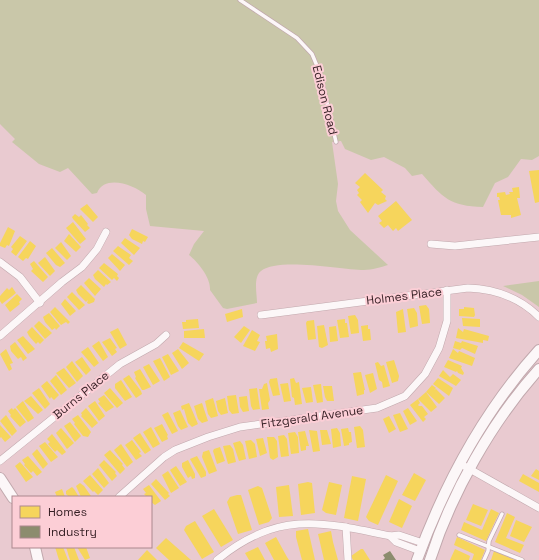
<svg xmlns="http://www.w3.org/2000/svg" width="539" height="560" viewBox="0 0 539 560" font-family="'Space Grotesk',sans-serif">
<style>
.green{fill:#c9c7a9}
.homes{fill:#f6d55c}
.industry{fill:#8c8c6e}
.lines{fill:none;stroke-linecap:round;stroke-linejoin:round}
.lane-casing{stroke:#c1a8ad;stroke-width:5}
.street-casing{stroke:#c1a8ad;stroke-width:8}
.secondary-casing{stroke:#c1a8ad;stroke-width:12}
.lane{stroke:#fcf7f8;stroke-width:3.5}
.street{stroke:#fcf7f8;stroke-width:7}
.secondary{stroke:#fcf7f8;stroke-width:10}
.labels{text-anchor:middle;stroke-width:4;stroke-linejoin:round;paint-order:stroke}
.street-label{font-size:12px;fill:#341e23;stroke:#fcced6}
</style>
<rect width="100%" height="100%" fill="#e9cad0"/>
<g class="green">
<path d="M0,0h539v156l-7,4 -11,-1 -13,18 -13,6 -12,24c-33,-1 -40,-9 -61,-33l-10,2 -7,-8 -21,-11 -13,3 -26,-11 -4,-8 -9,1 6,42 -2,17 2,10 12,19 38,35c-7,2 -16,5 -24,5 -21,0 -86,-13 -103,1 -8,6 -4,23 -4,32l-30,6 -4,-1 -13,-18c1,-12 -12,-28 -21,-35l5,-11 10,-13 -54,-5 -4,-17v-14c-12,-10 -41,-21 -49,-2l-5,1 -24,-26 -8,4 -21,-8 -27,-22 3,-3 -15,-15z"/>
<path d="M539,281v26l-17,-12 -19,-9z"/>
</g>
<g class="homes">
<path d="M539,170v32l-4,1 -6,-32z"/>
<path d="M365,173l18,17 -2,2 5,4 -1,3 2,2 -9,4 -3,-2 -7,10 -8,-11 2,-2 -5,-5 2,-2 -2,-3 3,-3 -5,-4z"/>
<path d="M519,187l1,11h-3l4,17 -10,3v-3h-10l-3,-15h2l-1,-3h-2v-4l8,-1 1,3 4,-1 -1,-2h4l-1,-4z"/>
<path d="M396,201l16,19 -14,11 -2,-3 -3,3 -5,-6 -4,3 -5,-5 3,-2 -4,-5z"/>
<path d="M87,204l11,13 -5,5 -13,-13z"/>
<path d="M75,214l4,3 2,-2 7,9 -1,1 3,3 -5,4 -12,-13 -1,-2z"/>
<path d="M73,222l13,17 -6,5 -14,-16z"/>
<path d="M8,227l7,4 -6,15 -2,-1 -2,3 -5,-2v-3z"/>
<path d="M132,229l16,8 -3,5 -2,-1 -1,3 -10,-5 -3,-4z"/>
<path d="M69,234l12,13 -5,5 -12,-11z"/>
<path d="M20,236l7,5 -11,15 -5,-4 2,-3 -2,-2z"/>
<path d="M125,238l15,10 -6,7 -13,-12z"/>
<path d="M30,241l6,5 -8,13 -2,-1 -3,3 -5,-4z"/>
<path d="M61,242l10,14 -4,4 -12,-12z"/>
<path d="M118,246l13,9 -2,3 4,3 -4,4 -16,-14z"/>
<path d="M52,248l13,15 -5,4 -4,-2 -10,-12z"/>
<path d="M112,254l13,11 -5,6 -12,-13z"/>
<path d="M45,257l10,14 -5,5 -12,-13z"/>
<path d="M34,261l14,16 -5,5 -12,-11 2,-2 -3,-5z"/>
<path d="M104,263l14,11 -1,2 2,2 -2,3 -3,-3 -2,2 -13,-12z"/>
<path d="M98,270l13,12 -4,3 -1,-1 -2,3 -9,-8 -2,-4z"/>
<path d="M89,278l12,11 -6,7 -11,-13z"/>
<path d="M81,285l14,14 -1,3 -5,2 -2,-1 1,-3 -2,2 -8,-8 -2,-4z"/>
<path d="M12,287l4,6 -14,11 -2,-3v-5l7,-8 2,2z"/>
<path d="M72,292l13,13 -6,5 -12,-13z"/>
<path d="M17,294l5,5 -3,3 1,2 -10,8 -5,-7z"/>
<path d="M65,299l11,12 -6,5 -9,-12z"/>
<path d="M426,305l3,4 1,14 -8,1 -3,-18z"/>
<path d="M55,307l15,15 -2,2 -2,-2 -5,3 -11,-13z"/>
<path d="M464,307l10,1 1,7 -1,2 -15,-1v-7h5z"/>
<path d="M414,308l3,5 1,13 -8,2 -3,-19z"/>
<path d="M242,309l1,8 -16,5 -2,-8z"/>
<path d="M403,309l3,23 -8,1 -2,-21z"/>
<path d="M49,313l11,13 -4,4 -1,-2 -3,2 -7,-8 -2,-5z"/>
<path d="M355,315l3,5 1,13 -8,1 -3,-18z"/>
<path d="M462,318l18,1v8l-17,-1z"/>
<path d="M198,319l1,9 -16,1 -1,-7h4v-2z"/>
<path d="M345,319v4h2l2,14 -9,1 -3,-18z"/>
<path d="M314,320l2,19 -8,1 -2,-17 1,-2z"/>
<path d="M39,321l13,12 -7,6 -11,-13z"/>
<path d="M324,325l4,20 -6,3 -3,-1 -2,-21z"/>
<path d="M368,325v4h2l1,11 -8,1 -2,-15z"/>
<path d="M244,326l6,4 -9,13 -7,-6z"/>
<path d="M336,326l2,15 -8,1 -1,-15z"/>
<path d="M32,327l12,13 -4,4 -2,-2 -2,2 -7,-8 -2,-4z"/>
<path d="M118,328l9,17 -7,4 -10,-17z"/>
<path d="M458,328l5,4 1,-3 25,7 -1,5 -5,-1v3l-27,-5z"/>
<path d="M204,329l1,9h-21v-7z"/>
<path d="M252,330l8,5 -3,6 3,1 -5,9 -12,-5z"/>
<path d="M277,334l1,15 -7,3 -1,-4 -4,1 -1,-8h2l-1,-5z"/>
<path d="M23,336l12,13 -7,5 -11,-14z"/>
<path d="M110,338l7,10 -2,1 2,3 -5,4 -10,-14z"/>
<path d="M99,341l9,16 -5,4 -11,-15z"/>
<path d="M455,341l6,2 1,-2 16,5 -3,8 -13,-6 -2,2 -7,-2z"/>
<path d="M15,342l12,16 -4,3 -2,-4 -3,2 -7,-8 -1,-5z"/>
<path d="M183,342l21,12 -5,7 -20,-13z"/>
<path d="M88,347l11,16 -5,4 -13,-15z"/>
<path d="M6,349l7,14 -3,1 2,5 -3,2 -9,-17z"/>
<path d="M178,349l11,14 -7,6 -10,-16z"/>
<path d="M453,349l5,4 1,-2 16,7 -3,8 -23,-8z"/>
<path d="M168,354l11,17 -8,4 -9,-18z"/>
<path d="M82,357l9,13 -5,5 -11,-13z"/>
<path d="M160,358l10,19 -6,4 -11,-20z"/>
<path d="M394,360l5,16 -1,5 -6,2 -6,-21z"/>
<path d="M448,360l14,6 -1,2 3,5 -1,2 -5,-2 -1,-2 -1,1 -12,-5z"/>
<path d="M72,361l11,15 -6,6 -11,-15z"/>
<path d="M378,362l3,4 3,-1 6,21 -7,2 -1,-6 -3,-2 -4,-17z"/>
<path d="M149,364l11,17 -7,4 -10,-18z"/>
<path d="M64,368l12,15 -7,5 -13,-15z"/>
<path d="M140,369l11,18 -7,3h-2l-7,-12 1,-1 -2,-5z"/>
<path d="M443,370l7,7 3,-3 8,6 -5,6 -17,-10z"/>
<path d="M361,372l4,18h-1v4l-7,2 -4,-23z"/>
<path d="M373,373l4,16 -7,4 -5,-18z"/>
<path d="M56,375l11,15 -6,5 -11,-14z"/>
<path d="M129,375l12,16 1,3 -6,4 -13,-19z"/>
<path d="M277,378l3,17 -7,1 -4,-14 1,-3z"/>
<path d="M294,378l2,5 3,-1 3,22 -7,1 -1,-7 -2,-1 -2,-18z"/>
<path d="M438,378l15,10 -4,8 -16,-12z"/>
<path d="M121,380l11,17 -7,4 -10,-13v-4z"/>
<path d="M47,381l12,14 -5,5 -3,-3 -1,2 -9,-13z"/>
<path d="M267,383l3,17 -2,3 1,6 -7,1 -3,-21h3l2,-5z"/>
<path d="M288,383l3,18 -7,1 -4,-18z"/>
<path d="M321,384l2,18 -6,1 -4,-18z"/>
<path d="M432,385l4,3 -2,2 2,-1 9,9 -6,6 -13,-12z"/>
<path d="M323,386h9l2,15h-7l-2,-4z"/>
<path d="M311,387l2,15 -7,1 -4,-15z"/>
<path d="M39,388l11,16 -5,5 -13,-16z"/>
<path d="M110,388l13,15 -6,5 -13,-15z"/>
<path d="M257,388l3,21 -7,1 -2,-4 -2,-17z"/>
<path d="M426,392l11,15 -6,5 -13,-13z"/>
<path d="M104,395l10,12 -8,5 -8,-9 2,-1 -2,-3z"/>
<path d="M236,395l3,18 -7,1 -3,-4 -2,-14z"/>
<path d="M31,396l12,14 -5,4 -14,-13z"/>
<path d="M247,396l2,15 -6,1 -3,-5 -1,-10z"/>
<path d="M213,398l5,18 -7,2 -3,-4 -3,-13z"/>
<path d="M225,398l3,15 -7,2 -3,-4 -2,-10z"/>
<path d="M418,399l2,4 -2,2 1,1h3l6,8 -4,3 2,2 -3,3 -13,-17z"/>
<path d="M23,401l11,17 -6,4 -12,-15z"/>
<path d="M95,401l10,15 -6,5 -11,-15z"/>
<path d="M189,403l9,21 -6,3 -4,-4 -4,-14 -2,1 -1,-4z"/>
<path d="M202,403l6,18 -6,2 -4,-4 -4,-13z"/>
<path d="M12,408l1,2 2,-2 11,14 -6,5 -10,-11 1,-1 -3,-4z"/>
<path d="M86,408l12,15 -6,5 -11,-12 1,-1 -1,-2z"/>
<path d="M408,408l9,13 -7,4 -7,-14z"/>
<path d="M180,410l8,17 -7,3 -3,-4 -5,-13z"/>
<path d="M168,412l10,19 -6,3 -10,-19z"/>
<path d="M400,413l8,16 -8,3 -7,-17z"/>
<path d="M6,415l11,16 -5,5 -12,-15z"/>
<path d="M78,415l13,17 -3,5 -5,-1 -9,-12 1,-1 -3,-4z"/>
<path d="M389,416l7,13 -7,4 -6,-14z"/>
<path d="M70,422l11,14 -6,6 -11,-16z"/>
<path d="M162,424l6,11 -1,1 1,3 -6,3 -8,-14z"/>
<path d="M0,425l11,12 -6,5 -4,-5 -1,1z"/>
<path d="M360,426l3,4 2,17 -8,1 -3,-21z"/>
<path d="M151,427l9,17 -7,4 -10,-16z"/>
<path d="M61,428l13,15 -7,6 -11,-16z"/>
<path d="M337,428l3,5 1,13 -8,2 -2,-19z"/>
<path d="M348,428l1,4h2l1,10 -3,1v2l-5,1 -3,-17z"/>
<path d="M309,430l8,1 3,20 -7,1z"/>
<path d="M320,430h7l4,14 -9,1z"/>
<path d="M305,431l4,15h-3v4l-5,1 -3,-19z"/>
<path d="M295,432l3,5 1,16 -8,1 -3,-21z"/>
<path d="M140,433l11,17 -6,4 -12,-16z"/>
<path d="M52,434l14,18 -4,3 -5,-5 -2,2 -7,-8 2,-2 -3,-3z"/>
<path d="M284,435l3,4 2,17 -8,1 -3,-21z"/>
<path d="M267,437h7l3,4 1,16 -5,3 -3,-2z"/>
<path d="M263,438l4,15 -7,3 -4,-17z"/>
<path d="M132,440l9,12 -2,1 3,3 -6,4 -11,-15z"/>
<path d="M251,440l4,4 2,13 -8,2 -4,-18z"/>
<path d="M240,441l3,4 3,14 -7,2 -6,-18z"/>
<path d="M45,442l13,15 -7,5 -12,-16z"/>
<path d="M121,444l12,18 -6,5 -13,-17z"/>
<path d="M230,445l3,4 3,13 -8,2 -5,-18z"/>
<path d="M220,447l5,14 -8,3 -4,-13 1,-2z"/>
<path d="M37,449l11,15 -5,5 -11,-15z"/>
<path d="M110,450l13,14 -1,1 3,4 -5,5 -16,-19z"/>
<path d="M209,450l8,21 -8,3 -7,-17 1,-5z"/>
<path d="M28,456l14,16 -5,4 -4,-5 -2,2 -7,-8 1,-1 -3,-4z"/>
<path d="M197,456l9,16v4l-5,2 -11,-19z"/>
<path d="M104,460l12,12 -1,1 2,3 -5,5 -13,-16z"/>
<path d="M188,460l7,14v4l-3,1 -1,-3 -3,2 -6,-11v-4z"/>
<path d="M20,462l13,15 -7,5 -11,-16z"/>
<path d="M176,466l11,16 -7,4 -10,-16z"/>
<path d="M98,468l11,15 -5,5 -12,-14z"/>
<path d="M536,469l3,2v9l-8,-4z"/>
<path d="M168,471l11,17 -8,5 -9,-18z"/>
<path d="M414,473l12,7 -11,21 -13,-6z"/>
<path d="M523,474l16,9v9l-20,-11z"/>
<path d="M90,475l13,15 -5,5 -4,-4 -1,1 -10,-11z"/>
<path d="M386,475l12,6 -20,44 -9,-4 -3,-4z"/>
<path d="M352,476l14,3 -8,42 -14,-3z"/>
<path d="M156,479l13,14 -1,1 2,2 -5,4 -14,-16z"/>
<path d="M308,482l4,1 3,30 -14,2 -3,-31z"/>
<path d="M329,482l13,3 -6,30 -10,-2 -4,-3z"/>
<path d="M80,483l4,3 7,10 -10,1 -5,-11z"/>
<path d="M149,485l12,16 -6,4 -4,-3v-5h-4l-3,-3 2,-1 -3,-4z"/>
<path d="M289,485l4,31 -14,1 -3,-30z"/>
<path d="M258,486l4,2 10,30 -3,4 -10,3 -11,-35z"/>
<path d="M72,487l2,2 5,8h-10l-3,-3v-3z"/>
<path d="M62,489l3,8h-8l-2,-5z"/>
<path d="M237,495h4l11,35 -14,4 -11,-32 3,-5z"/>
<path d="M399,499l13,7 -10,22 -13,-6z"/>
<path d="M473,504l15,6 -7,16 -15,-6z"/>
<path d="M214,509l19,31 -12,7 -19,-31z"/>
<path d="M491,509l8,4 -13,28 -25,-11 3,-8 18,8z"/>
<path d="M507,513l8,4 -9,21 18,7 -4,8 -25,-11z"/>
<path d="M516,520l16,7 -8,15 -14,-6z"/>
<path d="M195,521l19,31 -12,7 -18,-29 2,-4z"/>
<path d="M308,529l7,31h-13l-6,-23v-6z"/>
<path d="M331,531l2,11 5,18h-14l-6,-26z"/>
<path d="M276,537l11,20 2,3h-15l-9,-17z"/>
<path d="M457,537l28,13 -4,10h-9l2,-6 -20,-9z"/>
<path d="M166,538l25,22h-22l-13,-12z"/>
<path d="M55,547h8l5,13h-9z"/>
<path d="M66,547h8l5,13h-9z"/>
<path d="M77,547h9l4,11 -5,2z"/>
<path d="M258,547l7,13h-16l-4,-7z"/>
<path d="M361,549h2l7,11h-17l-2,-4z"/>
<path d="M455,549l15,7 -1,4h-19z"/>
<path d="M147,550l10,10h-19z"/>
<path d="M494,551l21,9h-24z"/>
</g>
<path class="industry" d="M390,551l6,9h-13l2,-2 -2,-3z"/>
<g class="lines">
<defs>
<g id="lane">
<path d="M240,0l57,38 15,16 8,19 16,69"/>
<path d="M459,535l63,25"/>
<path d="M484,560l4,-9 1,-10 13,-27"/>
</g>
<g id="street">
<path d="M431,244l24,2 84,-9"/>
<path d="M0,262l20,15 20,26"/>
<path d="M261,315l207,-27c27,1 51,9 71,29"/>
<path d="M0,336l62,-54 20,-15 15,-18 9,-17"/>
<path d="M0,461l120,-97 36,-20 10,-9"/>
<path d="M459,463l80,45"/>
<path d="M119,497l45,-40 11,-7 33,-13 32,-10 137,-19 28,-12 20,-22 14,-26 8,-27v-31"/>
<path d="M346,527l2,33"/>
<path d="M390,536l6,6 24,9"/>
<path d="M217,560c60,-49 103,-39 173,-24l9,-1 24,8"/>
</g>
<g id="secondary">
<path d="M0,478l13,20"/>
<path d="M35,547l3,13"/>
<path d="M417,560c28,-77 67,-149 122,-210"/>
<path d="M430,560c21,-66 62,-139 109,-191"/>
</g>
</defs>
<use href="#lane" class="lane-casing"/>
<use href="#street" class="street-casing"/>
<use href="#secondary" class="secondary-casing"/>
<use href="#lane" class="lane"/>
<use href="#street" class="street"/>
<use href="#secondary" class="secondary"/>
</g>
<g class="labels">
<g class="street-label">
<text transform="translate(325 100) rotate(76)" y="4">Edison Road</text>
<text transform="translate(404 296) rotate(-7)" y="4">Holmes Place</text>
<text transform="translate(81 395) rotate(-39)" y="4">Burns Place</text>
<text transform="translate(312 417) rotate(-8)" y="4">Fitzgerald Avenue</text>
</g>
</g>
<rect x="12" y="496" width="140" height="52" fill="#fcced6" stroke="#ac888e"/>
<rect x="20" y="506" width="20" height="12" fill="#f6d55c" stroke="#ac888e"/>
<text x="48" y="516" font-size="12" fill="#341e23">Homes</text>
<rect x="20" y="526" width="20" height="12" fill="#8c8c6e" stroke="#ac888e"/>
<text x="48" y="536" font-size="12" fill="#341e23">Industry</text>
</svg>
